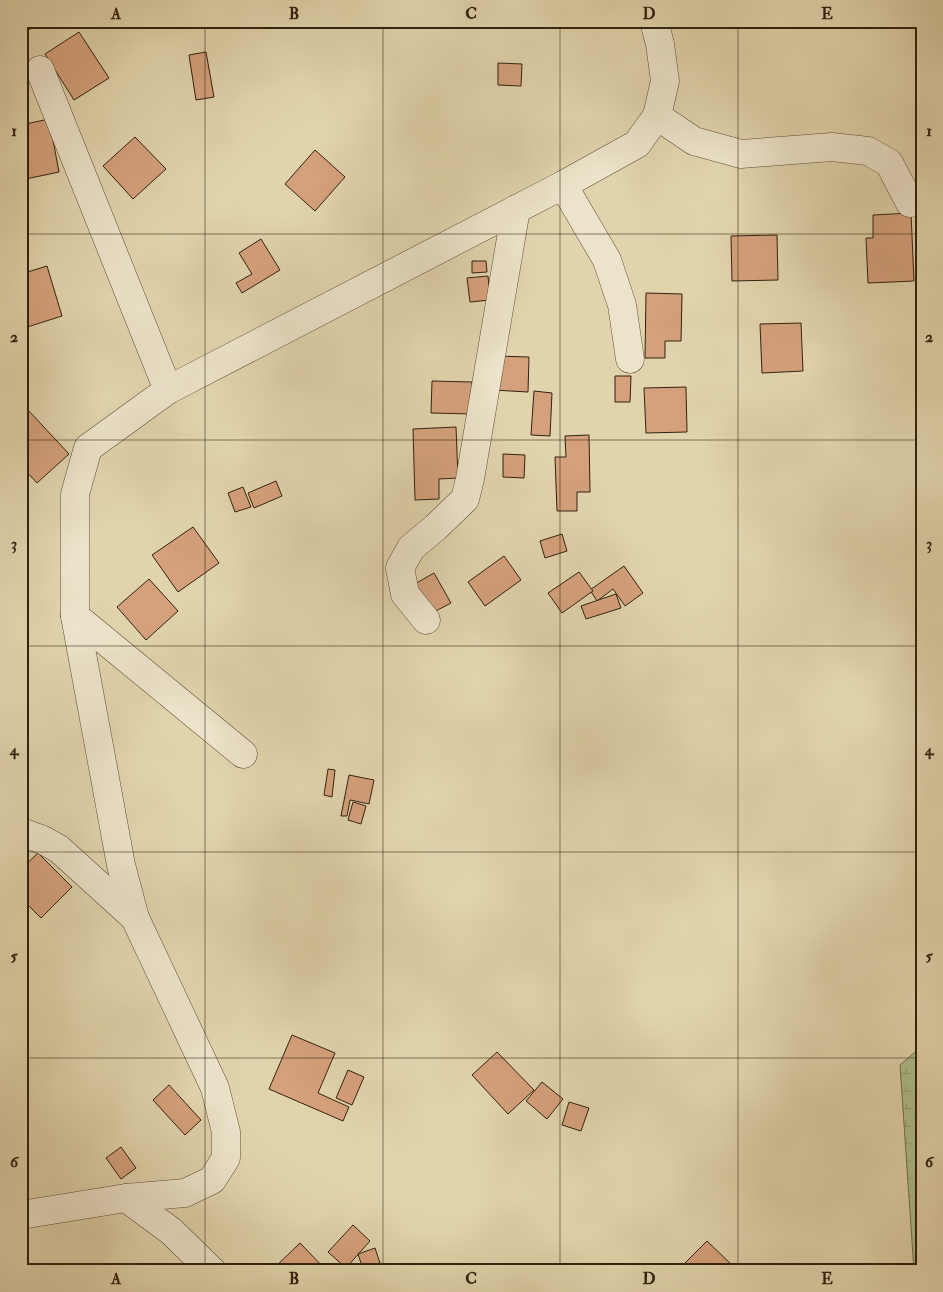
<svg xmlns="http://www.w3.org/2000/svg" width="943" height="1292" viewBox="0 0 943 1292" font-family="'IM FELL Double Pica',serif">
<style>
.wetland{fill:url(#wetland-marsh);stroke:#70704e}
.building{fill:#d5a17c;stroke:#31210f}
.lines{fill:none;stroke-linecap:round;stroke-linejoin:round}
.minor-casing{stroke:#5d4e36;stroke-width:29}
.minor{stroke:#ece3ca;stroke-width:28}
.grid{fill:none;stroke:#31210f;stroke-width:1;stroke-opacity:0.55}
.neatline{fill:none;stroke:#31210f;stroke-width:2}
.grid-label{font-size:16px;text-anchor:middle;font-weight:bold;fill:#31210f}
</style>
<defs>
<pattern id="wetland-marsh" width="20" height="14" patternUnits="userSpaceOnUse" patternTransform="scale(1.25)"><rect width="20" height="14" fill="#aebe8d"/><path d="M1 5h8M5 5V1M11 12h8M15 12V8" fill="none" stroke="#96a378"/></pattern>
</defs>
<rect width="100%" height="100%" fill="#e1d4ad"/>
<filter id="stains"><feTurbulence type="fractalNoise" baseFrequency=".004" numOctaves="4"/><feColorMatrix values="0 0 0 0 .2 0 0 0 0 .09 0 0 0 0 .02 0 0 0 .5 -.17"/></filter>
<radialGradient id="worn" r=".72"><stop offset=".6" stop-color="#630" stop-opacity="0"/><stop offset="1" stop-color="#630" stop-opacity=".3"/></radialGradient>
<path class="wetland" d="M922,1046v225h-8l-14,-206z"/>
<g class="building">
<path d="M23,21h26l1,4 -25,5z"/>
<path d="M242,21h18l1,1 -17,5z"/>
<path d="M79,32l30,46 -35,22 -29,-46z"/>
<path d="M206,52l8,45 -18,3 -7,-45z"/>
<path d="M498,63l24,1 -1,22 -23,-1z"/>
<path d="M49,119l10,53 -38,8v-55z"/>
<path d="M135,137l31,32 -33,30 -30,-33z"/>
<path d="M315,150l30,27 -30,34 -30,-27z"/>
<path d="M911,213l3,68 -46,2 -2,-45h7v-23z"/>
<path d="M777,235l1,45 -46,1 -1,-45z"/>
<path d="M261,239l19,31 -38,23 -6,-10 16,-9 -13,-21z"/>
<path d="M472,261h14l1,11 -15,1z"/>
<path d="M47,266l15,50 -41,13v-55z"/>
<path d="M488,276l2,24 -20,2 -3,-24z"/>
<path d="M646,293l36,1 -1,47h-16v17h-20z"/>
<path d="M801,323l2,48 -41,2 -2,-49z"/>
<path d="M495,356l34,1 -1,35 -35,-2z"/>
<path d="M615,376h16l-1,26h-15z"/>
<path d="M432,381l40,1v32l-41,-1z"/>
<path d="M686,387l1,45 -41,1 -2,-45z"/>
<path d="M21,391l6,8 -6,5z"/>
<path d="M534,391l18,2 -2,43 -19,-1z"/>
<path d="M28,410l41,44 -32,29 -16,-17v-50z"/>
<path d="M456,427l2,51 -19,1v20l-24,1 -2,-71z"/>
<path d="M589,435l1,57h-13v19h-20l-2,-54h11l-1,-21z"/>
<path d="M503,454l22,1 -1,23 -21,-1z"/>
<path d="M276,481l6,15 -28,12 -6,-15z"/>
<path d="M243,487l8,20 -16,5 -7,-19z"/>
<path d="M193,527l26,36 -41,29 -26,-37z"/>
<path d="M562,534l5,17 -22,7 -5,-17z"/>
<path d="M504,556l17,24 -36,26 -17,-24z"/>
<path d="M624,566l19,27 -18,13 -12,-17 -16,12 -7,-11z"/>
<path d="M579,572l14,19 -31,22 -14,-20z"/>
<path d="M434,573l17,30 -21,11 -17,-29z"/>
<path d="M149,579l29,32 -32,29 -29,-33z"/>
<path d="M616,594l5,14 -35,11 -5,-13z"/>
<path d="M328,769l7,1 -3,27 -8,-2z"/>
<path d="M349,775l25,5 -5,24 -19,-4 -3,16h-6z"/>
<path d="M353,802l13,4 -5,18 -13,-4z"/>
<path d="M38,853l34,34 -31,31 -20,-20v-29z"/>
<path d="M292,1035l43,18 -17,40 31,14 -6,14 -74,-32z"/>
<path d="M497,1052l37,38 -26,24 -36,-39z"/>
<path d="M348,1070l16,7 -12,28 -16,-7z"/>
<path d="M542,1082l21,17 -16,20 -21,-18z"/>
<path d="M169,1085l32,35 -16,15 -32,-35z"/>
<path d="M569,1102l20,6 -8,23 -19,-6z"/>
<path d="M121,1147l15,21 -15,11 -15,-21z"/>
<path d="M353,1225l17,16 -24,27 -18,-16z"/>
<path d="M707,1241l27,26 -4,4h-41l-6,-6z"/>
<path d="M300,1243l27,28h-56z"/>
<path d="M375,1248l5,15 -17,6 -5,-15z"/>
</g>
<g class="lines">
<defs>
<g id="minor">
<path d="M40,70l128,320"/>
<path d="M657,116l37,25 47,13 91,-7 36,4 21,12 21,40"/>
<path d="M563,185l44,75 15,45 8,54"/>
<path d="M75,616l168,138"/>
<path d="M426,620l-21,-26 -5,-26 11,-20 25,-21 29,-28 5,-20 46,-270"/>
<path d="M21,832l22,8 16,9 76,69"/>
<path d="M126,1198l45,33 41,40"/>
<path d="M21,1215l105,-17 59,-5 27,-13 14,-22v-26l-11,-44 -80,-170 -14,-53 -46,-249v-122l13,-46 80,-58 395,-205 74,-41 20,-28 8,-35 -5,-37 -6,-23"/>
</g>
</defs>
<use href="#minor" class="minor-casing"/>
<use href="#minor" class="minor"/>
</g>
<path class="grid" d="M205,21v1250M383,21v1250M560,21v1250M738,21v1250M21,234h901M21,440h901M21,646h901M21,852h901M21,1058h901"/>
<rect width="943" height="1292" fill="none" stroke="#e1d4ad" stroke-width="55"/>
<rect x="28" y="28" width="888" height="1236" class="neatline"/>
<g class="grid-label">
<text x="116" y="19">A</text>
<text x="294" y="19">B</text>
<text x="471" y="19">C</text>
<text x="649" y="19">D</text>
<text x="827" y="19">E</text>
<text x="14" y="136">1</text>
<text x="929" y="136">1</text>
<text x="14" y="342">2</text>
<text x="929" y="342">2</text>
<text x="14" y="549">3</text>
<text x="929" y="549">3</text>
<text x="14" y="755">4</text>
<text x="929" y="755">4</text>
<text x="14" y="961">5</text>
<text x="929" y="961">5</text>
<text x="14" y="1167">6</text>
<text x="929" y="1167">6</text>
<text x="116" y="1284">A</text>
<text x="294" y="1284">B</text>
<text x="471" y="1284">C</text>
<text x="649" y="1284">D</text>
<text x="827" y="1284">E</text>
</g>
<rect width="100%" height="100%" filter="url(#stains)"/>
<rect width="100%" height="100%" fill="url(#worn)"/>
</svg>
